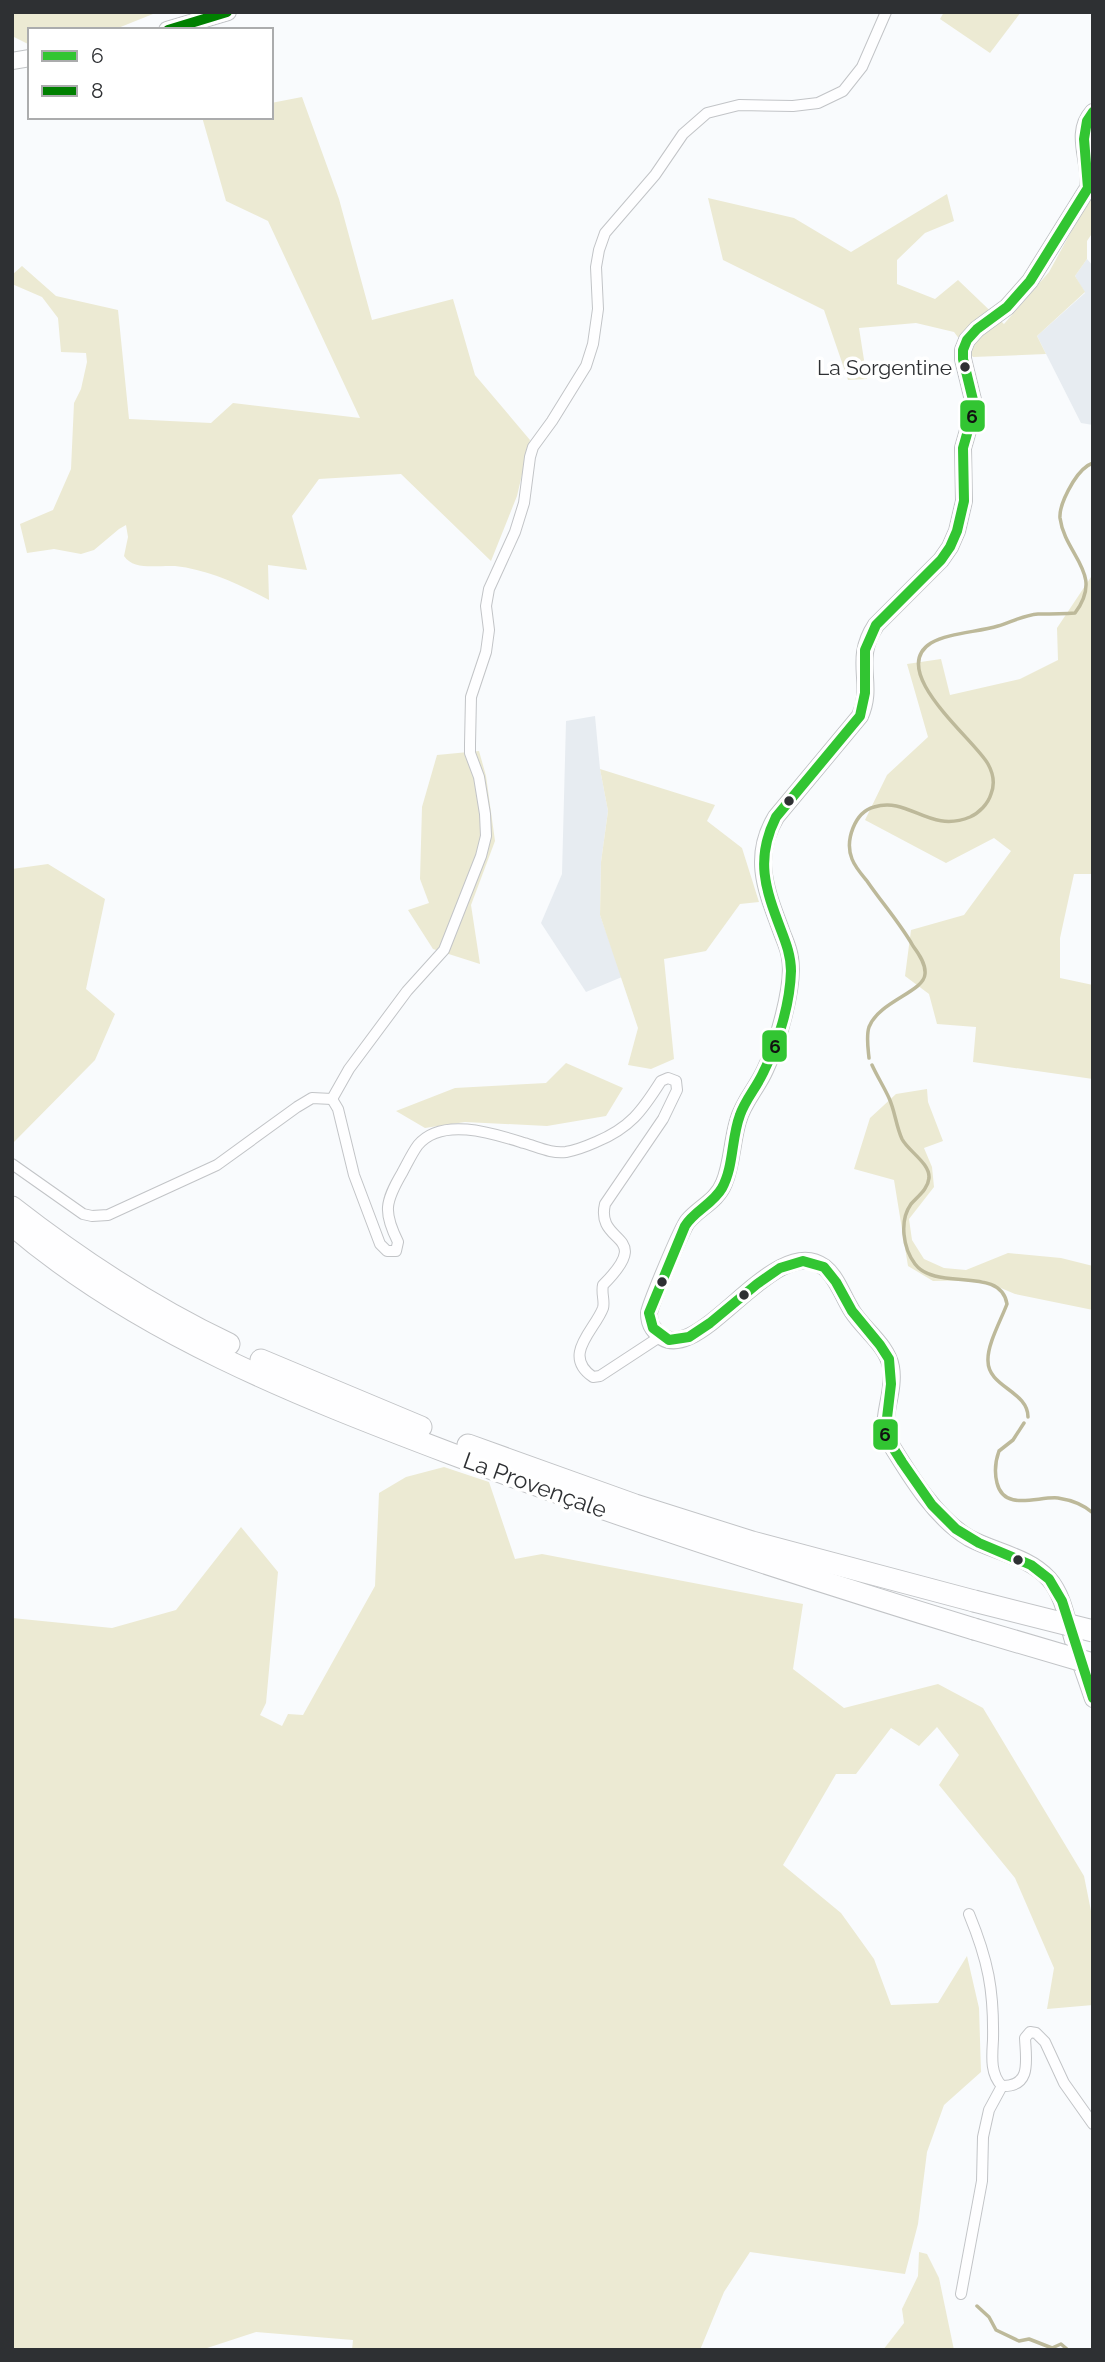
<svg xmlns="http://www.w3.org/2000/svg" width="1105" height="2362" viewBox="0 0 1105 2362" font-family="Raleway,sans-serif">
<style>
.built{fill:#e7ecf1}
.green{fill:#ecead3}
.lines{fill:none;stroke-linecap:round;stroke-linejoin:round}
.stream{stroke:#bdb99a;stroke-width:3.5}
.street-casing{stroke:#c2c4c7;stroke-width:12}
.secondary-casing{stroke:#c2c4c7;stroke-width:18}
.highway-casing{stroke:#c2c4c7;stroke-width:23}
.street{stroke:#fefeff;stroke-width:10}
.secondary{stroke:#fefeff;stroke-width:16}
.highway{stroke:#fefeff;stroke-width:21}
.highway-bridge-casing{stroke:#c2c4c7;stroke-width:23;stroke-linecap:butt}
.highway-bridge{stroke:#fefeff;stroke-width:21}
.bus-1-casing{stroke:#fff;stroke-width:16}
.bus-2-casing{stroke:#fff;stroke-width:16}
.bus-1{stroke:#32c532;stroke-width:10}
.bus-2{stroke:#008000;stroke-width:10}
.bus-dot{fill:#2e3033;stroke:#fff;stroke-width:2.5}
.labels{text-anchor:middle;stroke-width:7;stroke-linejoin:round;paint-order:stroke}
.bus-label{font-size:21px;fill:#2e3033;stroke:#fff;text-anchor:end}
.street-label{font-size:23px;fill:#2e3033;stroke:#fff}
.line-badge{stroke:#fff;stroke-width:2.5}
.pale-badge-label{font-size:19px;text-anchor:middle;font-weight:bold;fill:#111}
</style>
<rect width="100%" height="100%" fill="#f9fbfd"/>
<g class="built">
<path d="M1087,259l6,7v159l-12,-2 -44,-87 48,-43 -10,-17z"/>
<path d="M595,716l5,53 8,42 -7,51 -1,53 22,62 -36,15 -45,-69 21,-49 4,-153z"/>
</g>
<g class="green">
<path d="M12,12h146l-45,18h-83v15l-18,-9z"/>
<path d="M944,12h77l-31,41 -50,-34z"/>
<path d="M302,97l37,102 33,121 81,-21 22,76 55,65 -13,56 -26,65 -90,-87 -82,5 -27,37 15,54 -39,-5 1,35c-31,-16 -59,-30 -94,-34 -17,-1 -41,5 -51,-10l4,-19 -2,-12 -7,4 -25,21 -13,4 -27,-5 -27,4 -7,-29 33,-14 18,-41 3,-66 7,-14 6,-27 -1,-9 -25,-1 -3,-34 -16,-21 -30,-13v-9l10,-9 34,30 62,14 11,109 82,4 22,-20 127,15 -92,-197 -42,-20 -24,-84h69v-14z"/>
<path d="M1093,192v40l-6,9v18l-12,17 10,16 -48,44 9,18 -73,3 -19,-25 -38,-9 -57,5 8,51 -19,1 -24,-70 -101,-50 -15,-62 86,20 57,34 96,-58 7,27 -29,12 -28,27v24l38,15 23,-19 46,44 45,-52z"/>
<path d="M1093,574v300h-19l-14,64v40l33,7v94l-120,-17 3,-35 -39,-3 -8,-30 -24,-18 6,-46 53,-15 47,-64 -17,-13 -48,25 -81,-43 22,-45 41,-38 -21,-73 34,-5 9,36 70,-16 38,-19 -1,-32z"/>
<path d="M479,751l7,25 9,65 -24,64 9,59 -47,-15 -25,-39 21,-7 -9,-24 2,-72 15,-52z"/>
<path d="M600,769l115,36 -8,16 35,27 17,54 -19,2 -34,47 -42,8 10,100 -23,10 -23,-4 10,-37 -38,-113 1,-53 7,-51z"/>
<path d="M48,864l57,35 -19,90 29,25 -20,46 -83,84v-275z"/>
<path d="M566,1063l57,25 -17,28 -59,10 -82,-4 -40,6 -29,-17 59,-23 91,-5z"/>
<path d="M927,1089l1,13 15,39 -19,7 8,19 2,20 -25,32 3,21 12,19 20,9 22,2 42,-17 53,5 32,8v44l-78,-16 -33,-14 -49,1 -25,-15 -14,-86 -40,-11 16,-51 26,-24z"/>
<path d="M444,1467l45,15 26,77 27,-5 261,50 -10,65 51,39 94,-24 45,24 101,168 9,45v84l-46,4 7,-41 -39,-90 -76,-93 20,-30 -22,-28 -18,19 -28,-18 -35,46h-20l-53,91 58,48 33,46 17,46 47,-2 29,-47 12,52 2,64 -37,33 -17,47 -9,72 -13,50 -155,-22 -26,40 -24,58h-348l1,-10 -97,-8 -55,18h-189v-732l100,10 64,-18 65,-83 37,45 -12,131 -6,12 22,11 6,-12 15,1 72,-129 4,-93 27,-16z"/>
<path d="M919,2252l8,2 12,24 15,72h-71l21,-27 -2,-14 16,-33z"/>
</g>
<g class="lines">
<g class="stream">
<path d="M869,1058c-1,-10 -3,-22 0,-31 10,-26 55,-35 56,-53 1,-10 -6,-20 -12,-28 -13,-23 -31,-43 -46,-65 -5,-6 -12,-14 -15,-22 -4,-10 -3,-21 1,-31 4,-10 10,-18 21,-21 35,-11 55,27 96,10 9,-4 18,-13 21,-23 4,-10 2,-21 -3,-30 -13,-24 -102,-93 -57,-121 17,-10 47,-11 67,-17 13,-4 26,-11 40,-12 13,0 24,0 37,-1 30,-40 -10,-57 -15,-95 -1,-12 7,-26 13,-36 5,-8 11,-16 20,-19"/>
<path d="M872,1065c5,11 12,22 17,33 6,13 7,28 13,41 6,12 28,24 27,39 -1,11 -11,18 -18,26 -12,17 -8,44 4,60 21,28 86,1 92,40 -6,16 -20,41 -19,57 0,26 40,30 40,56"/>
<path d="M1024,1423l-11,17 -14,11c-4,11 -5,20 -2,32 7,29 41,13 61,15 13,2 25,6 35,15"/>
<path d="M977,2306l12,11 7,13 23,11 10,-2 23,9 9,-4 7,6"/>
</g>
<defs>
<g id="street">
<path d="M332,1099l17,-30 58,-78 37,-41 37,-94 5,-20 -1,-22 -6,-37 -9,-24v-9l1,-47 15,-45 3,-22 -3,-24 3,-17 26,-57 9,-29 6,-46 3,-10 19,-26 34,-55 7,-22 5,-35 -2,-42 3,-17 6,-17 50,-58 28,-41 24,-21 32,-8 54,1 25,-3 25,-12 19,-24 24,-55"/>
<path d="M332,1099l6,10 16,66 26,69 7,7h9l2,-9c-15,-30 -13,-40 4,-69 5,-9 10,-20 16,-28 24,-29 77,-11 106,-2 14,4 28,11 42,9 11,-2 21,-6 30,-10 34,-14 46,-31 65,-61l7,-3 8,3 1,9 -14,29 -58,85c-10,42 51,28 -2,81 -2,8 2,16 0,23 -8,22 -42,47 -10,69l7,-1 61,-40"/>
<path d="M12,1164l71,50 9,2 16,-1 109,-50 80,-58 15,-9 20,1"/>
<path d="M969,1914c19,46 25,76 24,126 -1,16 -3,34 9,46 30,1 24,-26 23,-48l5,-6 6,1 9,9 19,41 29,41"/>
<path d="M961,2294l21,-113 1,-44 6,-27 13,-24"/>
</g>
<g id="secondary">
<path d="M167,30l61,-18"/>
<path d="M12,61l18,-3"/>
<path d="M1093,112c-20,22 -1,50 -5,76l-58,93 -23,26 -30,22 -10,11 -4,10v9l10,41v13l-10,35 1,53 -7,30 -7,16 -9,13 -65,65c-24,36 -1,58 -16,91l-84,101c-25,41 -9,75 6,116 3,8 7,16 8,25 5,27 -13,87 -25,112 -8,18 -22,32 -27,51 -6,20 -6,43 -14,62 -7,18 -24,24 -36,38 -5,5 -38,84 -39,92 0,5 1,11 4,15 39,56 118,-100 171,-61 13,10 19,30 28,44 12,19 35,34 39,56 4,22 -8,46 -6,68 21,34 48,82 84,103 26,14 59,18 80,41 15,17 18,43 25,65 6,18 13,37 19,55"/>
</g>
<g id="highway">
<path d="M12,1207c68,53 139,100 217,137"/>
<path d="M12,1225c126,108 287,171 440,229 172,65 346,121 522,175"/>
<path d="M261,1360l160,67"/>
<path d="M468,1445l167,60 117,37 222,59"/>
</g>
</defs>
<use href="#street" class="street-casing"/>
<use href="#secondary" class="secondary-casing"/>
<use href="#highway" class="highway-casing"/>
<use href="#street" class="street"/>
<use href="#secondary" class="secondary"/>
<use href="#highway" class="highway"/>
<defs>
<g id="highway-bridge">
<path d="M974,1601l119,30"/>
<path d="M974,1629l119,35"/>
</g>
</defs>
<use href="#highway-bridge" class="highway-bridge-casing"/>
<use href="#highway-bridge" class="highway-bridge"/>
<defs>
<path id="bus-1" d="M1093,112l-6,9 -3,18 4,49 -58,93 -23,26 -30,22 -10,11 -4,10v9l10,41v13l-10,35 1,53 -7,30 -7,16 -9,13 -65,65 -11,25v43l-5,23 -84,101c-21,42 -11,71 5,113 5,13 10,26 10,41 -1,34 -13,72 -28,102 -7,15 -18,27 -23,42 -9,24 -6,51 -18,73 -9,16 -28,23 -37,38l-36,87 4,15 16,12 20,-3 21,-14 47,-39 23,-16 23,-7 21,6 12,15 16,29 28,34 9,14 2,25 -6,51 17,27 30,43 24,24 23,14 52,22 18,14 13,22 31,97"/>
<path id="bus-2" d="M168,30l59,-18"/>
</defs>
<use href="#bus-1" class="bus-1-casing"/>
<use href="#bus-2" class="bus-2-casing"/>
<use href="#bus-1" class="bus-1"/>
<use href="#bus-2" class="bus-2"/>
</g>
<g class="bus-dot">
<circle cx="965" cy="367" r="6"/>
<circle cx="789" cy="801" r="6"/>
<circle cx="662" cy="1282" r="6"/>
<circle cx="744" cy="1295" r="6"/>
<circle cx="1018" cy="1560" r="6"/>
</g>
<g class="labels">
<g class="bus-label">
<text x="952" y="375">La Sorgentine</text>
</g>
<g class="street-label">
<text transform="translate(535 1485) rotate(20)" y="8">La Provençale</text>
</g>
</g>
<g class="line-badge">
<rect x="959" y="399" width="27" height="34" rx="7" fill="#32c532"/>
<rect x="761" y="1029" width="27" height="34" rx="7" fill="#32c532"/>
<rect x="872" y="1418" width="27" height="33" rx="7" fill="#32c532"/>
</g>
<g class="pale-badge-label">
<text x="972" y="423">6</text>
<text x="775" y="1053">6</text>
<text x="885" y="1441">6</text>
</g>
<rect width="1105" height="2362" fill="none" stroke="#2e3033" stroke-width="28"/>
<rect x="28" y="28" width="245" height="91" fill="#ffffff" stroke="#abacad" stroke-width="2"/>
<rect x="42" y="51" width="35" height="10" fill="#32c532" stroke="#abacad" stroke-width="2"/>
<text x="91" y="63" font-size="21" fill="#2e3033">6</text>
<rect x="42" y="86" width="35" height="10" fill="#008000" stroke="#abacad" stroke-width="2"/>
<text x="91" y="98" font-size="21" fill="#2e3033">8</text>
</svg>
